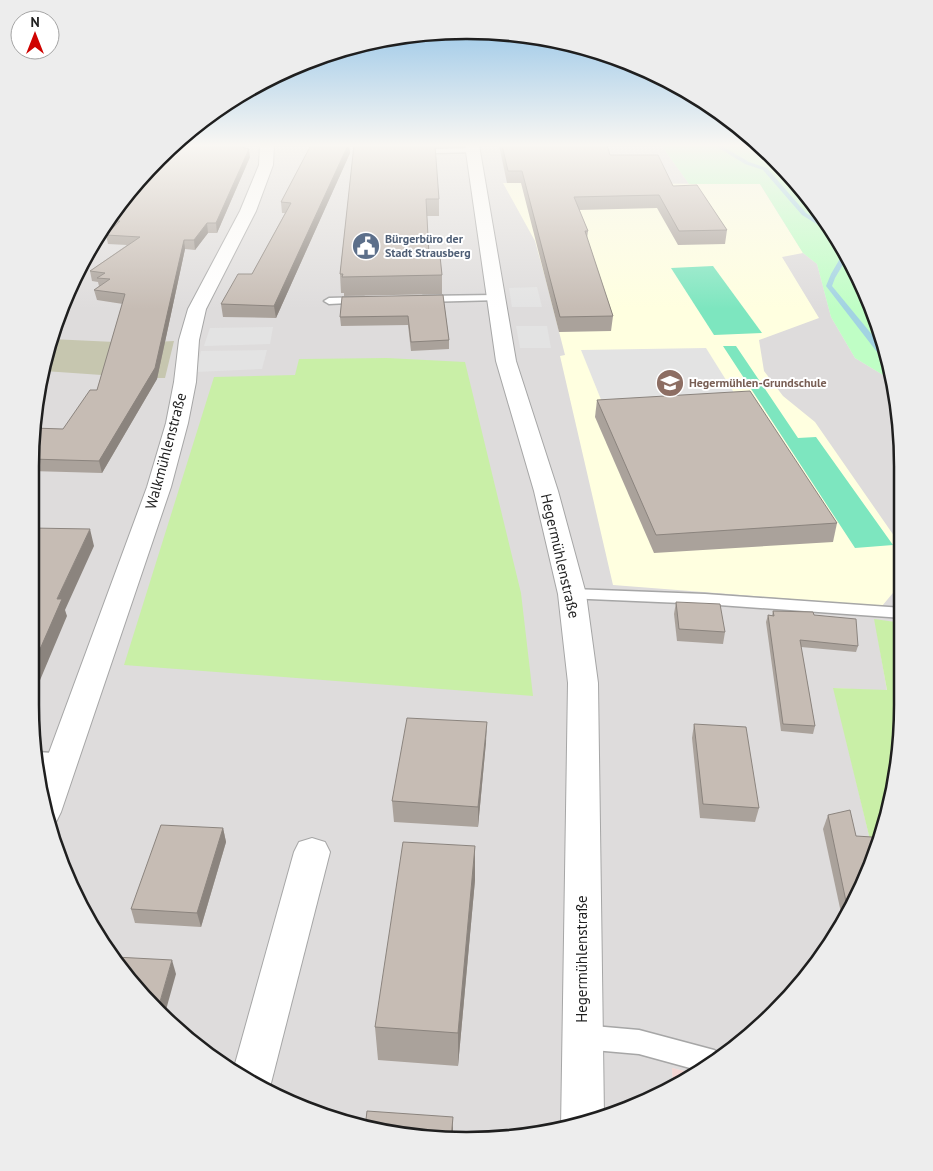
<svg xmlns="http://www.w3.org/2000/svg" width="933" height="1171" viewBox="0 0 933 1171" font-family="'PT Sans',sans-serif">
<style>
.residential{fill:#dedcdc}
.commercial{fill:#f3d5d3}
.education{fill:#ffffe0}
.construction{fill:#c6c6af}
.grass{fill:#c9efa7}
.park{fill:#bffec5}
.pitch{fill:#7de6bf}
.parking{fill:#e3e3e3}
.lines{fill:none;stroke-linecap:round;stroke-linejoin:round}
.stream{fill:#a2d3e2;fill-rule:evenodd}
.lane-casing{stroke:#a6a6a6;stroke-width:3}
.street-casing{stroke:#a6a6a6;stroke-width:2}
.lane{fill:#fff;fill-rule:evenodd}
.street{fill:#fff;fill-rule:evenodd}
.wall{fill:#aaa29b}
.shaded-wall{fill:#8b847e}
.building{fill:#c6bcb4;stroke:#8b847e}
.labels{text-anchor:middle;stroke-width:4;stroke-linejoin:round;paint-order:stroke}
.far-service-label{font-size:12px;font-weight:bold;fill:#4e5e75;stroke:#fff;text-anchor:start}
.far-education-label{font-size:12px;font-weight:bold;fill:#785e54;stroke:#fff;text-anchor:start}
.street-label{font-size:15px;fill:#1f1f1f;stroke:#fff}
.rim{fill:none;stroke:#1f1f1f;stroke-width:2.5}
</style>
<rect width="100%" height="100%" fill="#f1ede5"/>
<path class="residential" d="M179,145h482l28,39h71l43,69 14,11 14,53 24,41 38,23 9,57 1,185 -28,-3 12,71 -53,-3 40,168 -4,15 -41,76 -74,85 -59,42 -24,-6 1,19 -94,39 -113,15 -113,-15 -105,-44 -90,-69 -70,-91 -43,-105 -15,-112 1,-267 22,-112 36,-78 49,-69z"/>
<path class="commercial" d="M672,1068l24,6 -23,13z"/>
<path class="education" d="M503,183l257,1 43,69 -21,4 37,61 -60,22 5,31 19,25 32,26 84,121 3,13 1,25 -21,25 -269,-21 -53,-229 5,-1 -20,-78 -10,-36z"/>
<path class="construction" d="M51,339l85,4 38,-2 -9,37h-20l-101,-7z"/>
<g class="grass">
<path d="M387,358l78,4 56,231 12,103 -409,-31 90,-288 81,-2 4,-16z"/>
<path d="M874,619l29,4v82l-8,84 -21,67 -41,-168 54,2z"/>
</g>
<path class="park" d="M661,145h98l36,34 50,70 43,104 5,28 -38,-23 -24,-41 -14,-53 -14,-11 -43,-69h-71z"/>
<g class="pitch">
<path d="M713,266l49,67 -48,2 -43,-67z"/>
<path d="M723,346h13l62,92 18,-1 77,108 -38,3z"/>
</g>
<g class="parking">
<path d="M537,287l5,20h-30l-3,-19z"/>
<path d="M516,326h31l4,22h-31z"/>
<path d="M273,327l-3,17 -66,2 6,-18z"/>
<path d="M706,348l30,48 -134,6 -21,-52z"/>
<path d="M267,350l-5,19 -66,3 5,-21z"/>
</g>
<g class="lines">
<g class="stream">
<path d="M714,145h6l29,17 18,6 39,45 23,14 5,7 -3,-1 -29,-18 -39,-45 -18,-6z"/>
<path d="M845,250l3,6 -13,22 -3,8 51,62 5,4 1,6h-4l-8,-6 -51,-66 5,-12z"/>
</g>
<defs>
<g id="lane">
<path d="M473,148l4,2 -1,2 -42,1 -4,-2 4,-2z"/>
<path d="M496,295l5,3 -1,2 -77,2 -5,-3 5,-3z"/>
<path d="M364,297l5,3 -1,2 -39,2 -5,-3 5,-3z"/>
<path d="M572,589l133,5 198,14v10l-198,-14 -139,-6 -2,-4 2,-4z"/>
<path d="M36,752l35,2 3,5 -3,5 -33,2z"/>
<path d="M582,1025l57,5 75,20 9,5 -22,16 -62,-17 -57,-5 -9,-4 -3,-8 3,-8z"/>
</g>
<g id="street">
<path d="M260,145h14l-1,20 -17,46 -50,98 -7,31 -3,42 -8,41 -17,64 -110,325 -5,10 -8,2 -8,-47 107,-290 19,-64 8,-41 5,-42 9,-31 52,-98 19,-46z"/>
<path d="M465,145h14l37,216 42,130 28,103 12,89 6,433 -25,10 -18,3 7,-446 -10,-89 -24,-103 -38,-130z"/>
<path d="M312,838l13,4 5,10 -61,239 -21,-9 -15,-11 61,-219 5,-10z"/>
</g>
</defs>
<use href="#lane" class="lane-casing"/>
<use href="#street" class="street-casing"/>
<use href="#lane" class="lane"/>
<use href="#street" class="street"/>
</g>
<g class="wall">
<path d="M311,145h38l1,8 -74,165 -53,-1 -2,-13 31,-30 33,-61h-3l-1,-11z"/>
<path d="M354,145l85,54v17h-12l2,39 13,20v19l-98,2v-3h-3l-1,-19z"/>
<path d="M499,145h108l3,10 63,31 54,44 -2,14 -47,1 -21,-37 -78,2 9,21 -1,8 26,77 -2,15 -52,1 -38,-149h-14z"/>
<path d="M250,157l-33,76h-9l-13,17 -10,-1 -28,130 -55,94 -71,-2v-33l32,-9 34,-39 26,-86 -26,-4 -3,-10 5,-4 -1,-4 -6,-1 -2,-10 37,-26 -19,-1 -2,-9 5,-5h-9l36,-51z"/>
<path d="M443,295l6,45v9l-38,2 -3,-26 -67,1 -1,-9z"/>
<path d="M597,400l240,123 -4,19 -179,11 -59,-136z"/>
<path d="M676,602l49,30 -2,12 -46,-3 -3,-27z"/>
<path d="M773,611l41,4 44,31 -2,6 -55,-5 14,79 -2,8 -32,-3 -15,-109 2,-7 4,1z"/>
<path d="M694,724l65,84 -4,14 -55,-4 -8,-80z"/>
<path d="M486,742l-8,85 -84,-5 -2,-21z"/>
<path d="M828,815l48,36 -6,20 -27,51 -20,-93z"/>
<path d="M223,828l3,14 -25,85 -66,-4 -4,-14z"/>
<path d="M475,846v34l-17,186 -80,-6 -3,-33z"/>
</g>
<g class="shaded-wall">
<path d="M348,145h1l1,8 -74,165 -2,-12z"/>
<path d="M249,149l1,8 -33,76 -1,-10z"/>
<path d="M207,223l1,10 -13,17 -1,-10z"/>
<path d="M184,240l1,9 -28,130 -55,94 -3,-12z"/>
<path d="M90,529l4,17 -29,64 2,6 -37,88v-32l27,-73z"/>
<path d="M487,722l-1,20 -8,85v-20z"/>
<path d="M223,828l3,14 -25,85 -4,-14z"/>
<path d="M475,846v34l-17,186v-33z"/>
<path d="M172,960l4,14 -12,43 -7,-5z"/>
<path d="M453,1117v22h-2z"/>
</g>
<g class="building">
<path d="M179,145h54l16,4 -33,74h-9l-13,17h-10l-29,128 -56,93 -68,-2v-21l2,-10 30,1 27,-39h7l28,-96 -31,-4 16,-11 -13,-1 8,-5 -15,-2 50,-34 -34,-2 14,-14h-12l30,-42z"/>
<path d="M311,145h37l-74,161 -53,-2 17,-30h14l39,-71 -10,-1z"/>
<path d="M354,145h81l4,54h-13l3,56 11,1 2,19 -100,2 1,-3h-3z"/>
<path d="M502,145h105l3,10h48l15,31 24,-1 30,45 -48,1 -20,-36 -85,2 14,34h-3l28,85 -53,1 -38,-146h-14z"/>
<path d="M443,295l6,45 -38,2 -3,-26 -68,1 2,-20z"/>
<path d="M750,391l87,132 -181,12 -59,-135z"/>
<path d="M31,528l59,1 -33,70h5l-32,73z"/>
<path d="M676,602l44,2 5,28 -46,-3z"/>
<path d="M773,611l40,1 1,3 42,4 2,27 -58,-6 15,86 -32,-2 -15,-109 6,1z"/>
<path d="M407,718l80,4 -9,85 -86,-6z"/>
<path d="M694,724l52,3 13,81 -56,-4z"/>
<path d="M850,810l6,26 16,1 4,14 -4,15 -9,-1 3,13 -18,33 -20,-96z"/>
<path d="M161,825l62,3 -26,85 -66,-4z"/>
<path d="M403,842l72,4 -17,187 -83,-6z"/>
<path d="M115,957l57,3 -15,52z"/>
<path d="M367,1111l86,6 -2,22 -86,-11z"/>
</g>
<linearGradient id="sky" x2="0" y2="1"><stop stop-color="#8cc0e6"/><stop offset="0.47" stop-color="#f9f7f3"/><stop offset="1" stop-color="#f9f7f3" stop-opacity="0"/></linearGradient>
<rect width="933" height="309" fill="url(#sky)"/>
<defs>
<symbol id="civic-disc" viewBox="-11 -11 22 22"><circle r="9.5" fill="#5c6f8a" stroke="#fff"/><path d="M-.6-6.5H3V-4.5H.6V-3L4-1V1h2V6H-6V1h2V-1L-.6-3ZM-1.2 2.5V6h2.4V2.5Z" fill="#fff"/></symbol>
<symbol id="school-disc" viewBox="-11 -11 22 22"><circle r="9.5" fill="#8d6e63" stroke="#fff"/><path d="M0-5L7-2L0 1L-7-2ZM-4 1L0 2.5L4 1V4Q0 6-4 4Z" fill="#fff"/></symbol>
</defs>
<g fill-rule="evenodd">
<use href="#civic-disc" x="350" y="230" width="32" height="32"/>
<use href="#school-disc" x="654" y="367" width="32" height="32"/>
</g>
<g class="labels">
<g class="far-service-label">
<text x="385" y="243">Bürgerbüro der<tspan x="385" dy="14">Stadt Strausberg</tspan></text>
</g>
<g class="far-education-label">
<text x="689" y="387">Hegermühlen-Grundschule</text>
</g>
<g class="street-label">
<text transform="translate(166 451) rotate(-75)" y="5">Walkmühlenstraße</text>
<text transform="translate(560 556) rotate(77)" y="5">Hegermühlenstraße</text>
<text transform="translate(582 959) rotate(-90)" y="5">Hegermühlenstraße</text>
</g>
</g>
<path d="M0 0H933V1171H0ZM466 39H467A427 427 0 0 1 894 466V705A427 427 0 0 1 467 1132H466A427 427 0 0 1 39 705V466A427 427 0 0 1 466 39Z" fill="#ededed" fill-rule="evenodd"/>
<path class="rim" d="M466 39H467A427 427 0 0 1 894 466V705A427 427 0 0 1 467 1132H466A427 427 0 0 1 39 705V466A427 427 0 0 1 466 39Z"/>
<g transform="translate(35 35)"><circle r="24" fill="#ffffff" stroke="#a5a5a5"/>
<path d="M0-4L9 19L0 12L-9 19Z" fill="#cf0300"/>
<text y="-8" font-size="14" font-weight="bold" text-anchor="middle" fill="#1f1f1f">N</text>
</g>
</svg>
